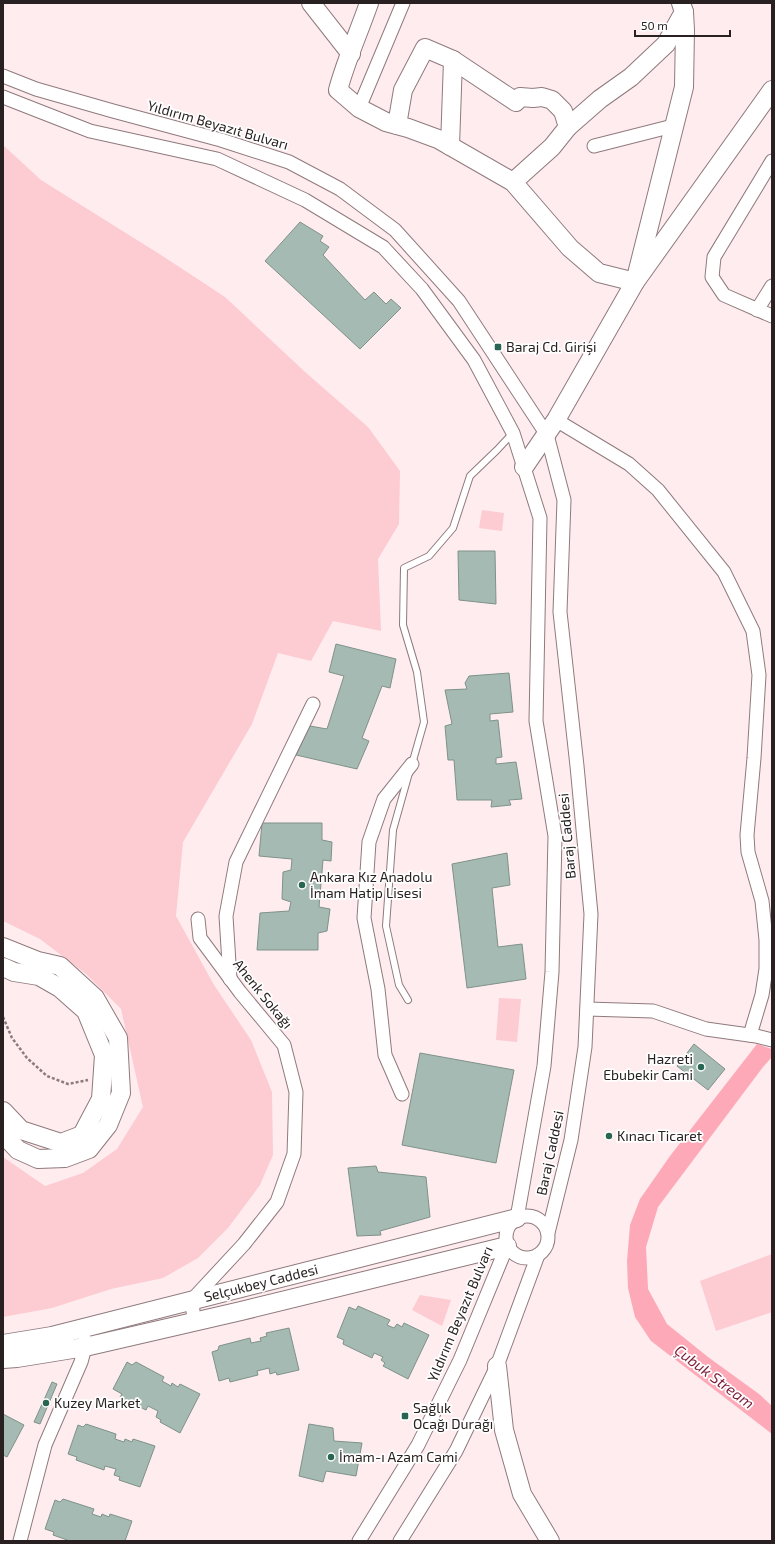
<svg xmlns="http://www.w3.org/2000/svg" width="775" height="1544" viewBox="0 0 775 1544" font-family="'Exo 2',sans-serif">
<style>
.green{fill:#fdcbd2}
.water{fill:#fda9b7}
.building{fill:#a5bab2;stroke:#7e928a}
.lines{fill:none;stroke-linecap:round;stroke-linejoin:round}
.lane-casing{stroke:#8f7a7d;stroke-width:8}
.street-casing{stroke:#8f7a7d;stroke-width:15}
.secondary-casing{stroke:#8f7a7d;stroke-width:20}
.path{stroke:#897c7e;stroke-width:2.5;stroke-dasharray:3 2;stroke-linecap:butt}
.lane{stroke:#fff;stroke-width:6}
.street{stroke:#fff;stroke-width:13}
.secondary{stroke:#fff;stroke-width:18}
.poi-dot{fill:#286653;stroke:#fff;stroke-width:1.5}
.labels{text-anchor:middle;stroke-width:3.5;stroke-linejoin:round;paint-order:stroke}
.street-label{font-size:14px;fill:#282021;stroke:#fff}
.poi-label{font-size:14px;fill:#282021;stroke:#fff;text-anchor:start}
.water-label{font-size:15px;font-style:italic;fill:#7c1d39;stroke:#fff}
</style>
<rect width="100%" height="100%" fill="#ffecee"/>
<g class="green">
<path d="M3,145l38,35 120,75 64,42 79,74 64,56 32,44 -1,53 -21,35 3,72 -48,-10 -22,40 -33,-8 -26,71 -69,118 -7,74 38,69 37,55 21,52 1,63 -13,30 -32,43 -30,30 -35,20 -52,11 -59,19 -49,9v-160l42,29 38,-13 34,-24 26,-42 -22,-98 -35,-35 -46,-35 -37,-18z"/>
<path d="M482,510l22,3 -2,18 -23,-3z"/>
<path d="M499,998l22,1 -4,43 -21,-2z"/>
<path d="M772,1254v58l-56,19 -16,-50z"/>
<path d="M420,1295l31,5 -9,26 -30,-16z"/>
</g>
<path class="water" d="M757,1044l15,5v8l-9,10 -105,140 -12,40 2,42 19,35 41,33 51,37 13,12v28l-121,-93 -16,-24 -7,-29 -1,-27 3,-36 10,-26 30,-43z"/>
<g class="building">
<path d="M300,222l23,14 -3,5 9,6 -6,8 42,45 9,-8 12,12 5,-5 10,9 -41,41 -95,-88z"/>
<path d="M458,551h37l1,53 -37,-4z"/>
<path d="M336,644l60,15 -6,29 -8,-2 -20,52 7,3 -12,28 -61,-14 14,-29 17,3 17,-53 -15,-4z"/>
<path d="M509,673l4,39 -23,2v7l8,-1 4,37 -6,1v6l20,-2 6,37 -13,1 2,5 -20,2 1,-7h-35l-3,-40h-6l-3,-34 7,-2 -7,-34 22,-1 -2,-6 4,-7z"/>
<path d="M262,823h60v17l10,2 -1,19 -8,-1 -4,47 11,2 -3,22 -9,2v17h-61l3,-37 29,-2 2,-9 -9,-3 1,-27 8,-2 1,-11 -33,-3z"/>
<path d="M507,853l3,32 -18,3 6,59 24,-3 4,35 -59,9 -15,-124z"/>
<path d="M694,1044l31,25 -17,21 -31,-24z"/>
<path d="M420,1053l94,17 -18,93 -94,-18z"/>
<path d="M376,1166l2,6 48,5 4,40 -50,14 1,4 -24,1 -9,-68z"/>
<path d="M358,1306l32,14 -3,5 7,3 3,-4 5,3 2,-4 25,12 -21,44 -25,-13 2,-3 -4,-3 2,-3 -9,-4 -2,5 -29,-14 1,-4 -7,-3 12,-30 7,3z"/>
<path d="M289,1328l10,42 -22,5 -1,-3 -6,2 -1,-6 -12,3 1,4 -28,7 -1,-4 -10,3 -7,-29 6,-2 1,-4 31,-8 1,5 10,-2 -1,-3 7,-2 -1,-3z"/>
<path d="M127,1362l5,3 4,-3 28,15 -2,4 9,5 1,-3 6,4 2,-3 20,10 -20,39 -20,-11 1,-2 -5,-3 2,-6 -10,-5 -2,4 -26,-13 2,-3 -9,-5z"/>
<path d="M52,1382l5,2 -17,40 -6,-2z"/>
<path d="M3,1414l21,11 -17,32 -4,-2z"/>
<path d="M86,1424l30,10 -1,5 9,3 1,-3 7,3 1,-3 22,7 -15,41 -21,-7 1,-3 -6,-2 2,-6 -11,-3 -1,4 -28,-10 1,-3 -9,-3 10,-29 5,2z"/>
<path d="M309,1424l24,4 1,13 28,2 -6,33 -30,-5 -3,11 -24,-6z"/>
<path d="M63,1499l31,10 -2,5 9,3 1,-3 7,3 1,-3 22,7 -7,20h-55l-17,-6 1,-3 -9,-3 10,-29 5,2z"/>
</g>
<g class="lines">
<defs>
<g id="lane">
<path d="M412,764l12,-42 -7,-50 -14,-47 1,-57 25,-12 24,-28 17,-52 27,-26 16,-17"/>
<path d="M408,1000l-9,-15 -13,-59 7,-96 16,-57"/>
</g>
<g id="street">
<path d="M3,76l33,13 77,22 108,29 68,22 51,27 55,41 64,71 88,134 17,65 -4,112 17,154 14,148 -6,133 -14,93 -23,93"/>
<path d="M3,97l87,34 127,28 88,41 78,47 39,42 52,71 39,73 27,85 -4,203 19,115 -3,136 -8,94 -27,152"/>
<path d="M359,108l44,-105"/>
<path d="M594,146l79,-20"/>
<path d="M772,161l-58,96 -2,20 12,18 48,21"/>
<path d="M757,310l15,-24"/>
<path d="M556,420l73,44 29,26 66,82 29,59 6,44 -5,83 -7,77 1,17 14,49 4,39v29l-4,26 -12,40"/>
<path d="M230,979l-4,-63 10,-54 77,-158"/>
<path d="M587,1009l66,2 53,18 50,7 16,4"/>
<path d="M402,1094l-17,-39 -7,-66 -14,-71 5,-76 15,-43 28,-35"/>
<circle cx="527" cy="1237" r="21"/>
<path d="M194,1322l-2,-22 52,-56 33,-42 17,-48 2,-62 -12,-47 -44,-53 -40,-54 -2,-19"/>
<path d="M20,1541l25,-96 36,-83 4,-15v-7"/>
<path d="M359,1541l59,-96 42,-85 47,-114"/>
<path d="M400,1541l56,-90 41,-85 41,-111"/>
</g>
<g id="secondary">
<path d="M311,3l40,51"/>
<path d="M369,3c-10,29 -23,57 -31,87l21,18 27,14 22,6 30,11 75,43 57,66 29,25 36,9 49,-195 1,-57 -1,-18 -3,-9"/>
<path d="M453,60l63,42 4,-5 13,1 9,-1 10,3 11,11 5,16 -16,20 -39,35"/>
<path d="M397,125l6,-35 22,-42 28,12 -3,86"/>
<path d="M568,127l32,-28 31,-22 35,-33 18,-32"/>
<path d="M524,467l32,-47 79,-138 137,-192"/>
<path d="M3,947l35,14 22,5 35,32 23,40 3,55 -13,32 -19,24 -24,9 -27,1 -20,-9 -15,-16"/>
<path d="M3,967l11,5 25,4 21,12 26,23 18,44 -3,44 -19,36 -21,8 -40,-13 -18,-19"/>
<path d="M3,1344l49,-8 465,-118"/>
<path d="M3,1359l14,-1 68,-11 156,-36 266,-65"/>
<path d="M497,1366l7,64 18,64 28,47"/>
</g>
</defs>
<use href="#lane" class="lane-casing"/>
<use href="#street" class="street-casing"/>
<use href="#secondary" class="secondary-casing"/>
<path class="path" d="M3,1017l9,21 15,20 20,18 21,8 20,-4"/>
<use href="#lane" class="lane"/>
<use href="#street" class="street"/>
<use href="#secondary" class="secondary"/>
</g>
<g class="poi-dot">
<rect x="494" y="343" width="8" height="8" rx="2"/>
<circle cx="302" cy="885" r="4"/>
<circle cx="701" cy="1067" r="4"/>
<circle cx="609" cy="1136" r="4"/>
<circle cx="46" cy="1403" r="4"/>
<rect x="401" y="1412" width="8" height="8" rx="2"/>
<circle cx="331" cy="1457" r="4"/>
</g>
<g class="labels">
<g class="street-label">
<text transform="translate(218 125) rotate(16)" y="5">Yıldırım Beyazıt Bulvarı</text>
<text transform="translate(567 836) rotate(-95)" y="5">Baraj Caddesi</text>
<text transform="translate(263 994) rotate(51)" y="5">Ahenk Sokağı</text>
<text transform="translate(550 1153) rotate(-78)" y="5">Baraj Caddesi</text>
<text transform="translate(261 1283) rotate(-14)" y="5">Selçukbey Caddesi</text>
<text transform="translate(460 1314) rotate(-67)" y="5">Yıldırım Beyazıt Bulvarı</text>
</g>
<g class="poi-label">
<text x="506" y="352">Baraj Cd. Girişi</text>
<text x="310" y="882">Ankara Kız Anadolu<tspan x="310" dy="16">İmam Hatip Lisesi</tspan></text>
<text x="693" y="1064" text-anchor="end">Hazreti<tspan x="693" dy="16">Ebubekir Cami</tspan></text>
<text x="617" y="1141">Kınacı Ticaret</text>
<text x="54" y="1408">Kuzey Market</text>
<text x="413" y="1413">Sağlık<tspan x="413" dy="16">Ocağı Durağı</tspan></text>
<text x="339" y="1462">İmam-ı Azam Cami</text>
</g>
<g class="water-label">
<text transform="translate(714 1377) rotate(37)" y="5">Çubuk Stream</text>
</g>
</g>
<rect width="775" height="1544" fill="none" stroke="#282021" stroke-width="8"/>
<path d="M635 30v6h95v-6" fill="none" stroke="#282021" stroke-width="2"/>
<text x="641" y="30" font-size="12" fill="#282021" stroke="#ffffff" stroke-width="3" paint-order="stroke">50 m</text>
</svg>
